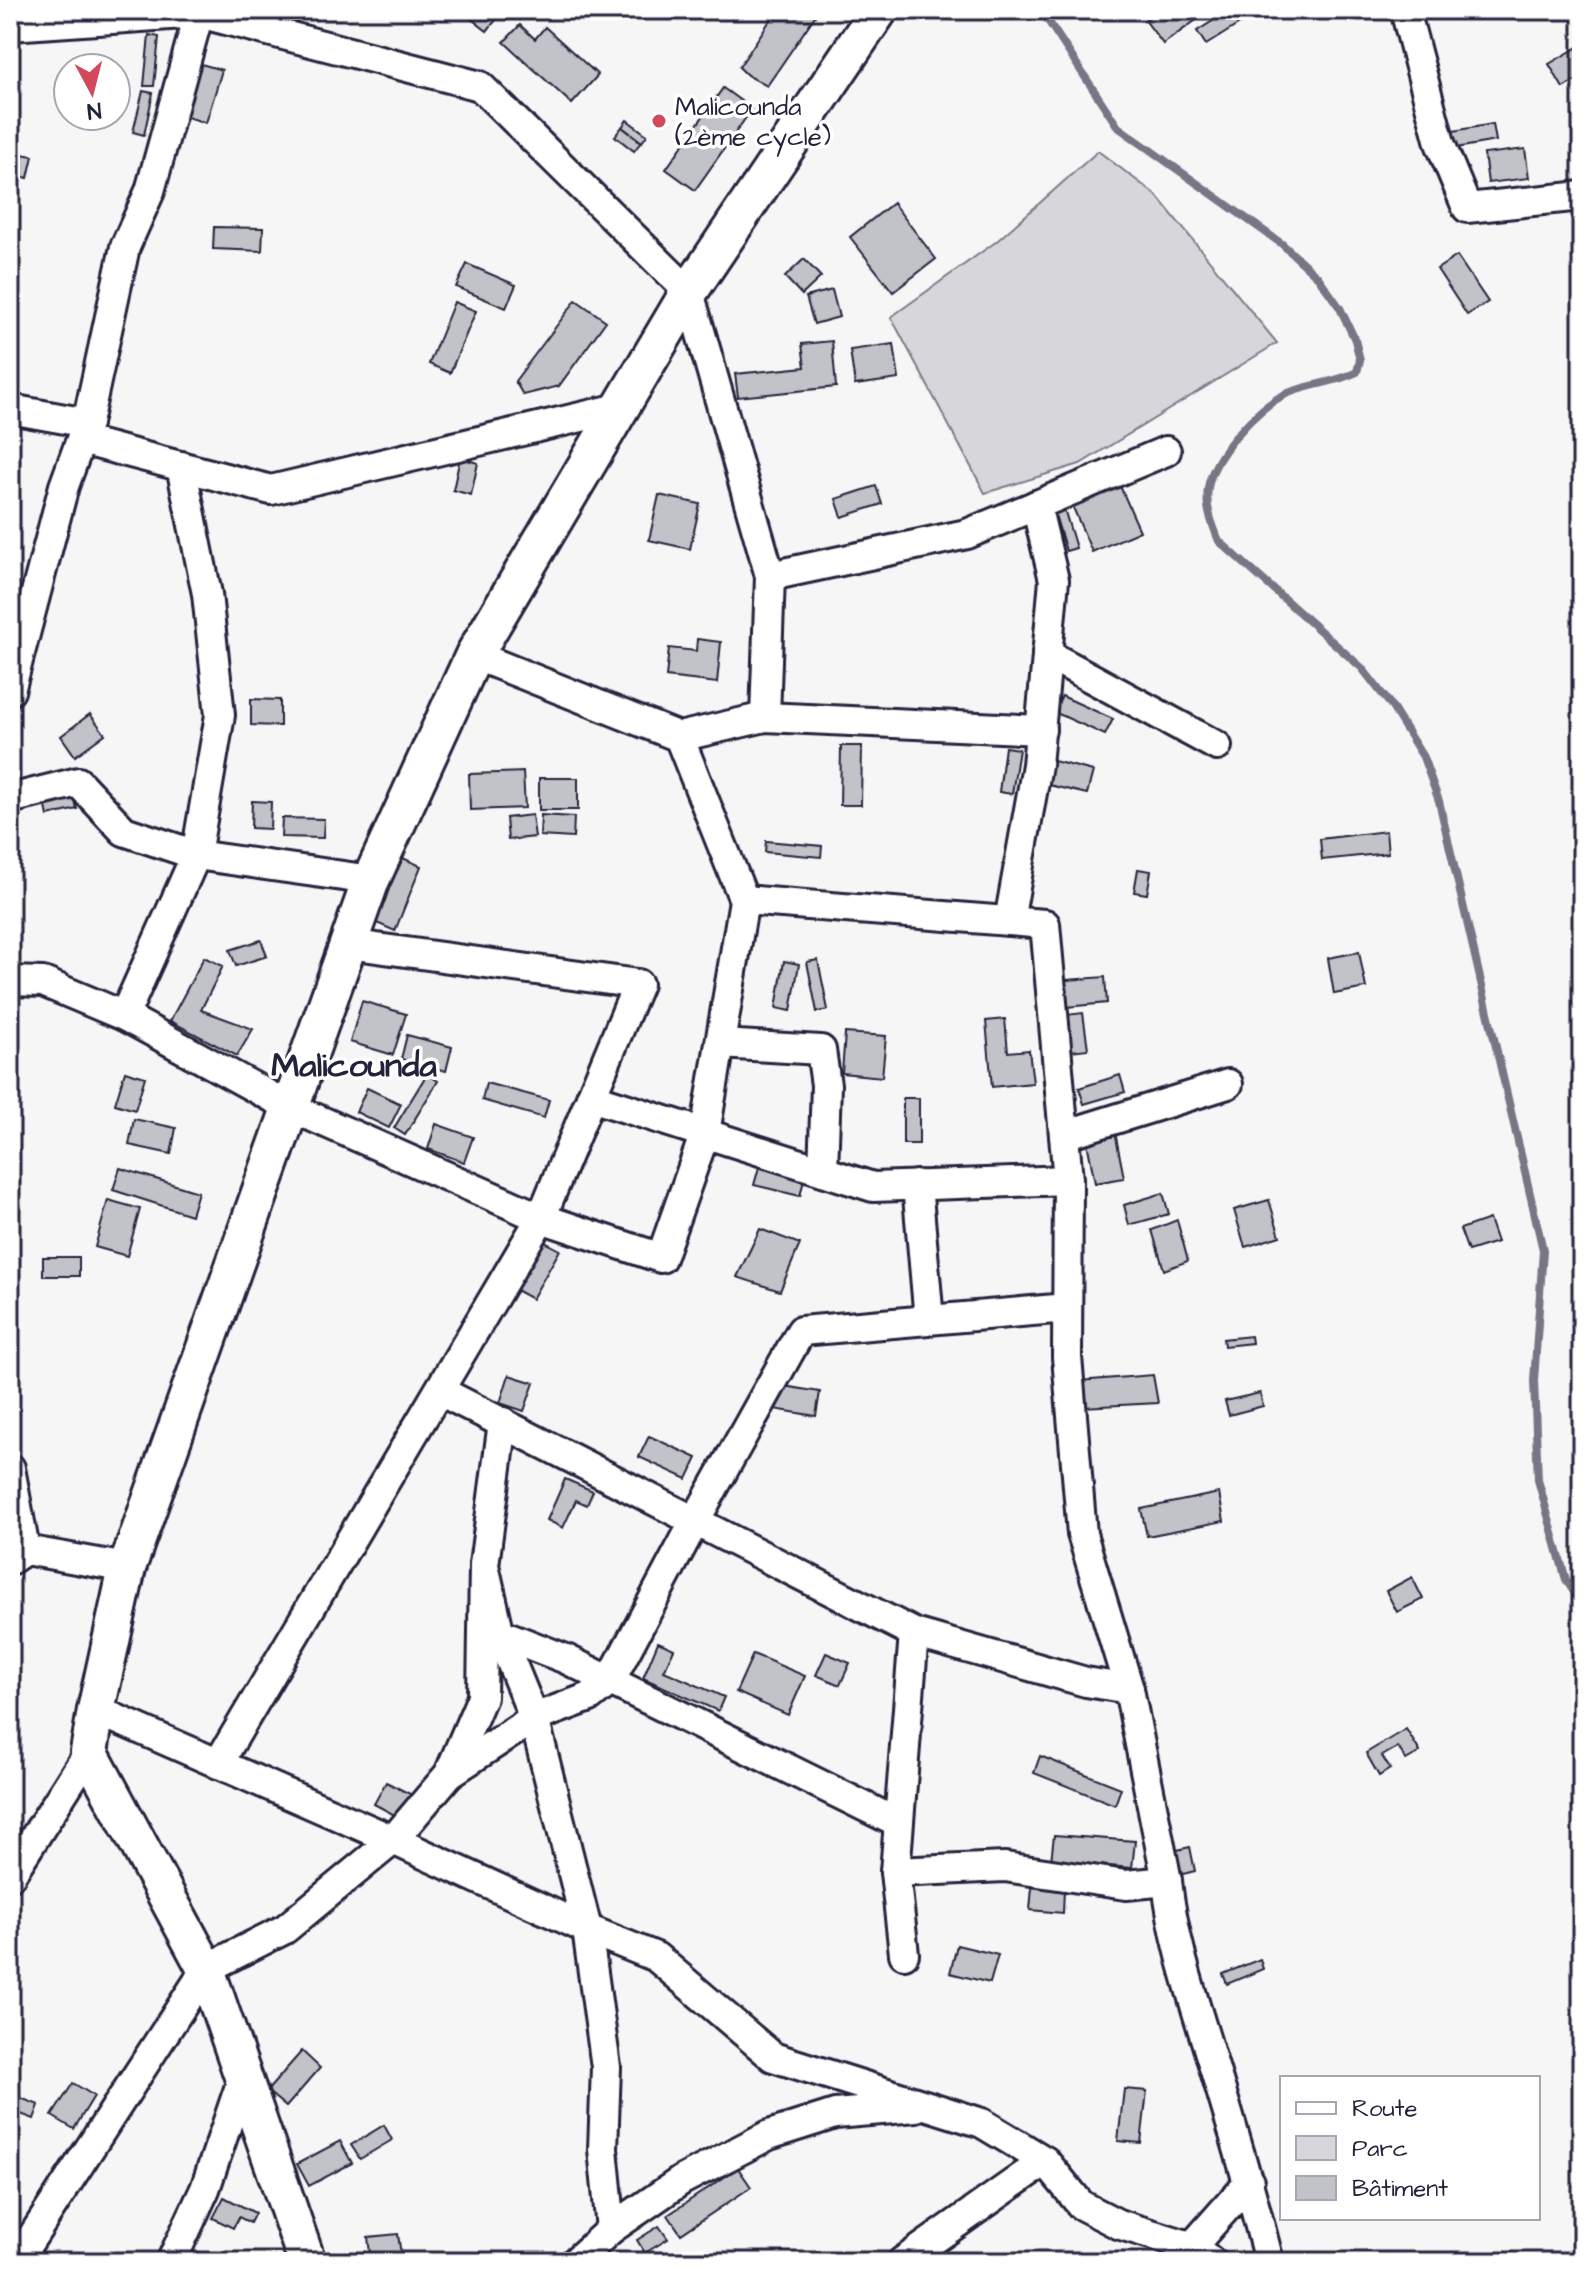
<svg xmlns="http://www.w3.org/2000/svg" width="1592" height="2272" viewBox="0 0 1592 2272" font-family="'Architects Daughter',sans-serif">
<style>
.green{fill:#d7d7db;stroke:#7c7c8b;stroke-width:2}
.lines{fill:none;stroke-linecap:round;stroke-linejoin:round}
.stream{stroke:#767685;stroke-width:8}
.building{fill:#c2c2c9;stroke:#22223b;stroke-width:2}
.minor-casing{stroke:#22223b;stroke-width:34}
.major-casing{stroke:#22223b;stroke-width:42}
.minor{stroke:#fff;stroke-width:28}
.major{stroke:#fff;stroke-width:36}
.poi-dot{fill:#d1495b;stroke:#fff;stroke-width:3}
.labels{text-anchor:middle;stroke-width:7;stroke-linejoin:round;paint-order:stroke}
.poi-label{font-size:26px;fill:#22223b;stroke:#fff;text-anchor:start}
.district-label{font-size:34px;font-weight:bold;fill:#22223b;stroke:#fff}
</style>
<rect width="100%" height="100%" fill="#f6f6f7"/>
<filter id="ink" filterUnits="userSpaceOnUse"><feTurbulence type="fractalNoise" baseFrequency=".0125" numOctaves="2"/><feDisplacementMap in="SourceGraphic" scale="16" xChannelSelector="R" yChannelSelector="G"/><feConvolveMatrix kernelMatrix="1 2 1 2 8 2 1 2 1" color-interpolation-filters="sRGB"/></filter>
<g filter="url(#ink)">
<path class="green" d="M1098,151l58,44 121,148 -197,121 -95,29 -94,-176 106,-76z"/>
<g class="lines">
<path class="stream" d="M1041,10l77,117 164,117 36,33 22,31 15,32 5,20 -3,12c-22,11 -48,12 -71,22 -28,12 -74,63 -78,94 -3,20 4,35 11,53l143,127 28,36 33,53 16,44 104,449 -9,131 4,99 28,100 16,24"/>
</g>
<g class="building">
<path d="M460,10h44l-17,21z"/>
<path d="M777,10h42l-52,76 -20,-11 -8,-8z"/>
<path d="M1159,10h51l-47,34 -18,-24z"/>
<path d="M1230,10h14l5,8 -43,27 -9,-14z"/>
<path d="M520,25l15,14 10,-12 53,48 -26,29 -68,-62z"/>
<path d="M149,35l10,2 -5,49h-10z"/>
<path d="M1578,47l4,6v24l-19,11 -14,-24z"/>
<path d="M194,62l28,8 -16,53 -28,-9z"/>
<path d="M723,88l29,21 -57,81 -29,-21z"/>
<path d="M143,91l10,2 -9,42 -11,-3z"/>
<path d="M627,120l20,15 -5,7 -20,-15z"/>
<path d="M1493,124l3,17 -40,7 -3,-17z"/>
<path d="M622,127l19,15 -7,9 -19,-15z"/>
<path d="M1525,149l4,29 -41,5 -4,-29z"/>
<path d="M10,152l23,4 -5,22 -18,-4z"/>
<path d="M893,203l43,56 -43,33 -43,-55z"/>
<path d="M214,227l49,1 -1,23 -49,-2z"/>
<path d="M1457,256l31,46 -21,13 -30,-46z"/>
<path d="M804,259l17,18 -19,18 -17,-18z"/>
<path d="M467,264l49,21 -10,23 -50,-21z"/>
<path d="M832,290l7,27 -25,7 -8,-27z"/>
<path d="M576,300l30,21 -47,65 -36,9 -8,-14z"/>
<path d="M454,302l22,9 -26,62 -21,-9z"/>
<path d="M832,341l4,46 -98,10 -3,-23 70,-7 -3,-23z"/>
<path d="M894,344l5,35 -44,6 -5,-35z"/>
<path d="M460,458l18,5 -7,32 -18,-5z"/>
<path d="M1116,477l24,54 -48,21 -23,-54z"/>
<path d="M876,486l6,18 -40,13 -6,-18z"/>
<path d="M659,495l41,9 -10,45 -41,-9z"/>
<path d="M1062,502l14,46 -10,3 -14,-46z"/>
<path d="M697,639l24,3 -4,41 -51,-6 3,-29 27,3z"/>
<path d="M1062,696l51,23 -8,16 -51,-23z"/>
<path d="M251,699l29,1v26l-29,-1z"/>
<path d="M90,714l15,20 -30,22 -14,-20z"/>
<path d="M841,746h21l-1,59h-21z"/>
<path d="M1005,747l14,2 -7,45 -13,-2z"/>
<path d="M1046,759l47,12 -6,23 -47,-11z"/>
<path d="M523,772l2,36 -55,2 -1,-36z"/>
<rect x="539" y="778" width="39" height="32"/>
<path d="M72,787l5,22 -29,7 -5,-23z"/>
<path d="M252,801l19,1 -1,27 -19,-1z"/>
<path d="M532,815l3,22 -27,3 -2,-22z"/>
<path d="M541,815l33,2 -1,21 -33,-2z"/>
<path d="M282,818l42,1 -1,19 -42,-1z"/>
<path d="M1386,831l2,22 -66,7 -2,-21z"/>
<path d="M766,841l56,5 -1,11 -56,-5z"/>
<path d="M398,856l23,10 -26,65 -23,-10z"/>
<path d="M1138,869l13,2 -4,23 -13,-2z"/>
<path d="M261,940l6,16 -31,10 -6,-16z"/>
<path d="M1359,952l7,36 -32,6 -6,-36z"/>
<path d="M204,957l19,9 -22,44 52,19 -16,27 -67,-35z"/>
<path d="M818,960l10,50 -11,2 -10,-50z"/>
<path d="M784,961l15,3 -8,47 -15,-3z"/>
<path d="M1105,977l2,26 -51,5 -2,-27z"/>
<path d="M362,1001l44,13 -13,41 -43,-13z"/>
<path d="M1083,1013l5,36 -25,3 -5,-36z"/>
<path d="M1005,1019l3,33 21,-2 4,33 -41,4 -6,-66z"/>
<path d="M845,1033l41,3 -4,41 -40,-4z"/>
<path d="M407,1035l45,12 -6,24 -45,-12z"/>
<path d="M125,1071l20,6 -10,33 -20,-6z"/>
<path d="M427,1074l11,7 -33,54 -11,-7z"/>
<path d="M1120,1075l5,17 -41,12 -5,-16z"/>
<path d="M486,1083l63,17 -5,18 -62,-18z"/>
<path d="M367,1088l34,16 -12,24 -33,-16z"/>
<rect x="903" y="1098" width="16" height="46"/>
<path d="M134,1119l42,9 -5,26 -42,-9z"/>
<path d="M436,1124l37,13 -9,25 -36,-13z"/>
<path d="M1115,1132l9,46 -29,5 -9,-46z"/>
<path d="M761,1160l45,12 -6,24 -46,-11z"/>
<path d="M120,1168l78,24 -7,23 -78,-25z"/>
<path d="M1163,1193l6,21 -40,11 -5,-20z"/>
<path d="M108,1200l32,9 -13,47 -32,-9z"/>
<path d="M1269,1200l11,36 -35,11 -11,-37z"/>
<path d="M1489,1219l8,23 -29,9 -8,-22z"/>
<path d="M1177,1220l11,41 -24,9 -12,-40z"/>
<path d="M760,1229l40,15 -20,47 -43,-14z"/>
<path d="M537,1238l23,12 -28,49 -22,-12z"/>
<rect x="43" y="1257" width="36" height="19"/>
<path d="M1251,1336l1,7 -28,3 -1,-7z"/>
<path d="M509,1375l25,8 -10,28 -24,-8z"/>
<path d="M1153,1375l5,28 -76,4 -3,-26z"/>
<path d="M778,1385l42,7 -4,24 -42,-7z"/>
<path d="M1260,1393l3,13 -34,9 -4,-14z"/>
<path d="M649,1436l48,22 -10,21 -48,-22z"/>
<path d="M565,1479l28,12 -6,14 -11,-5 -13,28 -16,-8z"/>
<path d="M1219,1493l5,28 -77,15 -6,-27z"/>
<path d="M1412,1577l11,22 -26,13 -11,-21z"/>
<path d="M658,1642l16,7 -10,22 60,26 -6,14 -75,-33z"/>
<path d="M826,1653l24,10 -10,22 -24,-10z"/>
<path d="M753,1654l52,22 -17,39 -52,-23z"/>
<path d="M1406,1729l14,23 -14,8 -8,-13 -16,9 8,13 -11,7 -13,-23z"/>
<path d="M1040,1756l81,32 -6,17 -81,-32z"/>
<path d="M386,1782l28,14 -12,23 -28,-15z"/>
<path d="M1054,1835l81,6 -3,27 -81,-7z"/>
<path d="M1190,1847l5,24 -16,4 -6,-24z"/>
<path d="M1032,1887l32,2 -1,24 -33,-3z"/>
<path d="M957,1945l41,10 -8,28 -40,-10z"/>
<path d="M1260,1959l3,10 -36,15 -4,-10z"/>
<path d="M302,2051l18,17 -34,39 -19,-16z"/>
<path d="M73,2083l21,13 -20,33 -22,-13z"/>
<path d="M1124,2089l23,2 -6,52 -23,-2z"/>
<path d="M10,2094l29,11 -5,14 -24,-9z"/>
<path d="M384,2125l8,15 -32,19 -9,-14z"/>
<path d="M340,2141l12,22 -43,23 -12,-22z"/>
<path d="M738,2168l13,19 -70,47 -13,-19z"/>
<path d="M224,2197l31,16 -5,10 -11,-6 -6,11 -20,-10z"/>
<path d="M659,2226l9,13 -23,14 -8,-13z"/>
<path d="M398,2234l4,28h-31l-3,-25z"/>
<path d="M193,2251l38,11h-41z"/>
</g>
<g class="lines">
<defs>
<g id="minor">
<path d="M1405,10l35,133 27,65 115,-12"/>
<path d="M10,26l189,-13 281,73 209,206 81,284 -5,141"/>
<path d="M10,409l77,14"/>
<path d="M81,440l190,50 348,-82"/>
<path d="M770,576l197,-42 199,-83"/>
<path d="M1047,654l170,92"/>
<path d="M10,691l54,-205 23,-63 38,-176 25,-56 49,-178"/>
<path d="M679,737l86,-20 276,13"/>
<path d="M10,799l68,-17 46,49 72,24 175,25"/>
<path d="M744,900l301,24 23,256 -1,177 15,177 47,155 38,192c6,59 26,117 43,173 21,69 42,138 59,208"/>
<path d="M1009,921l28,-156 17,-185 -18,-75"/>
<path d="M10,981l33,1 81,34 166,91 251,111 120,40 44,-125 39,-233 -65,-163 -205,-82"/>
<path d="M124,1016l72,-161 24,-140 -13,-121 -26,-128"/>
<path d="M720,1044l101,6 5,35 -3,86"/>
<path d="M591,1097l282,90 195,-7"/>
<path d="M1064,1135l164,-51"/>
<path d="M917,1185l12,135"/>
<path d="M440,1391l474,242 172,49 43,7"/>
<path d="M503,1422l-19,143 16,70 34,83 53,211 19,138 -3,82 8,80"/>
<path d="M10,1468l15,82"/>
<path d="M10,1560l15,-10 102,18"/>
<path d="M491,1630l75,29 332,164"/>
<path d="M96,1710l297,130 194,89 69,28 117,100 209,66 63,38 36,44 37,19 75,23 19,15"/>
<path d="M218,1764l323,-546 97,-234 -290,-40"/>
<path d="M450,1773l84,-55 56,-21 20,-16 85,-160 106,-190 266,-23"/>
<path d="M895,1872l110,-5 121,18 41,-4"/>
<path d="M10,1876l79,-124"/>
<path d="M904,1954l-9,-82 19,-239"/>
<path d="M1181,2259l68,-77"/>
<path d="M16,2262l190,-293 79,-40 108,-89 56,-66 33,-77 2,-132"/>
<path d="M171,2262l34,-73 38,-112"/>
<path d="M575,2262l36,-33 71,-49 87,-45 66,-21 81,-7"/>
<path d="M902,2262l143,-101"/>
</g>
<path id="major" d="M307,2262l-101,-293 -117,-217 7,-42 31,-142 244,-688 103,-225 215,-363 190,-282"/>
</defs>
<use href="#minor" class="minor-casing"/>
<use href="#major" class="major-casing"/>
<use href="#minor" class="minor"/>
<use href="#major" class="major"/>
</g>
</g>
<circle class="poi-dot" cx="659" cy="121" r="8"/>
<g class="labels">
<g class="poi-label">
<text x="675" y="115">Malicounda<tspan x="675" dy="30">(2ème cycle)</tspan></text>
</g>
<g class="district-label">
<text x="354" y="1076">Malicounda</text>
</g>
</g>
<rect width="1592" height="2272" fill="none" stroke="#fff" stroke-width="40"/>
<rect x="20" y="20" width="1552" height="2232" fill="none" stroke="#22223b" stroke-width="3" filter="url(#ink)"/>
<rect x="1280" y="2076" width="260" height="144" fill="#ffffff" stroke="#a7a7b1" stroke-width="2"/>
<rect x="1296" y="2102" width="40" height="12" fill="#ffffff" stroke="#a7a7b1" stroke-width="2"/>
<text x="1352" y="2116" font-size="24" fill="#22223b">Route</text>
<rect x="1296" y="2136" width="40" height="24" fill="#d7d7db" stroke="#a7a7b1" stroke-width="2"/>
<text x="1352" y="2156" font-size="24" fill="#22223b">Parc</text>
<rect x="1296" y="2176" width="40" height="24" fill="#c2c2c9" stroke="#a7a7b1" stroke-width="2"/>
<text x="1352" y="2196" font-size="24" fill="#22223b">Bâtiment</text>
<g transform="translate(92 92) rotate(173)"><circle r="38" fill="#ffffff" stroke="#a7a7b1" stroke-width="2"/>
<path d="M0-6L14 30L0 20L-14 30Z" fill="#d1495b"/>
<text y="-12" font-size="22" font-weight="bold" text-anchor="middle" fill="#22223b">N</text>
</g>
</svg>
